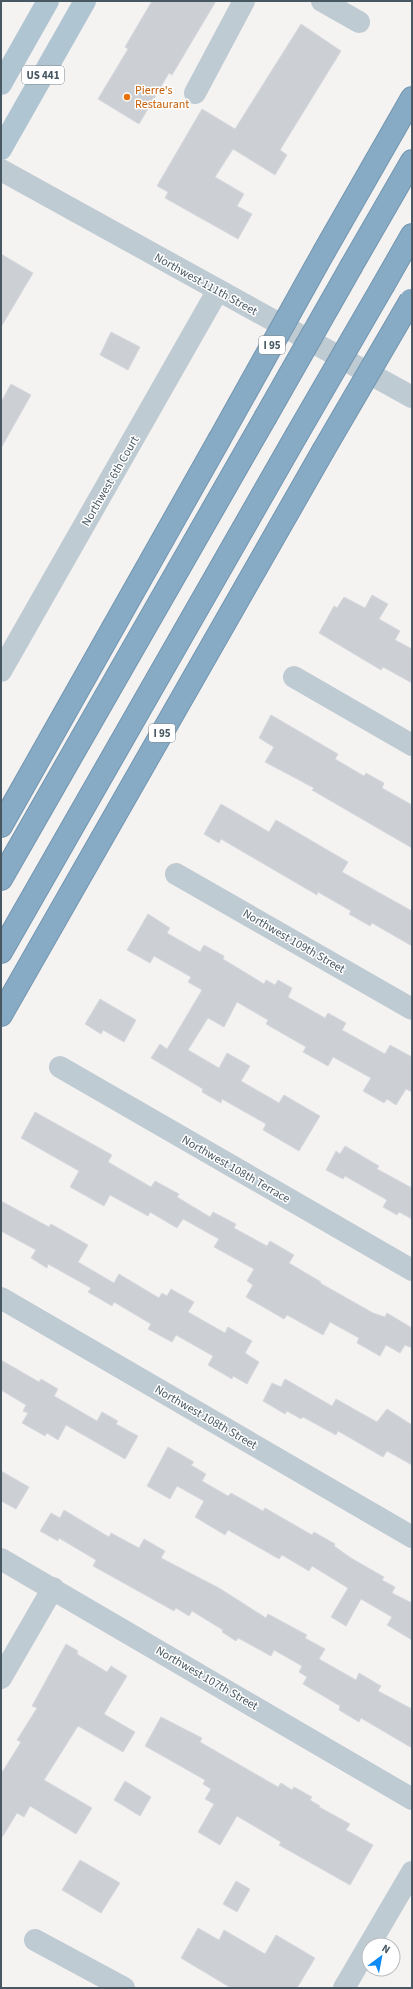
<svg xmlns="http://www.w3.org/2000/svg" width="413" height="1989" viewBox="0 0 413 1989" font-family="'Source Sans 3',sans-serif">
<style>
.building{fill:#ccd0d5;stroke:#d6d9de}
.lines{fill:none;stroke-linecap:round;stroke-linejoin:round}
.highway-casing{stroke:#7296b0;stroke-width:24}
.minor{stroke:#bfcbd2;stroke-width:22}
.major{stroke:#b0c5d2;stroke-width:22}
.highway{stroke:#87abc4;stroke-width:22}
.highway-bridge-casing{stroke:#7296b0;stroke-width:24;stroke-linecap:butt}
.highway-bridge{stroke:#87abc4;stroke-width:22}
.food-dot{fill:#e8710a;stroke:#fff;stroke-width:1.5}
.labels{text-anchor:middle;stroke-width:3;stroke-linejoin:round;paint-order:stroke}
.shield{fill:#fff;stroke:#7f8a91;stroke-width:1}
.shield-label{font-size:11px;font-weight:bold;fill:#485862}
.food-label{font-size:12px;fill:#c56008;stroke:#fff;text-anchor:start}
.street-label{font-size:12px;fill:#485862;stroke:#fff}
</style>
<rect width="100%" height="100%" fill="#f5f2f2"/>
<g class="building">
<path d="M152,1h64l-44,74 -3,-2 -30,51 -41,-25 30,-50 -3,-2z"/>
<path d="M301,24l40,27 -61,99 7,5 -12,20 -42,-26 -18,28 29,17 -7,12 15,8 -14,25 -73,-41 3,-6 -11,-6 45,-77 33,20z"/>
<path d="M1,254l32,19 -32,54z"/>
<path d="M111,332l29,15 -12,23 -28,-15z"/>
<path d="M11,384l20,11 -30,53v-46z"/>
<path d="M372,595l16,9 -9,15 21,12 -5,9 17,9v34l-29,-16 -2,3 -62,-37 15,-27 3,2 7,-11 21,11z"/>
<path d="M271,715l67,39 -3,5 29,17 2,-3 18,10 -2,5 30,17v43l-100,-58 2,-2 -49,-26 9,-15 -15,-9z"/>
<path d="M221,804l48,28 7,-12 72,42 -6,10 70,39v35l-40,-23 -2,3 -21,-12 2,-3 -33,-19 -1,3 -96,-56 -2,4 -15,-9z"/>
<path d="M148,914l22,14 -3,5 33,19 4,-7 20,11 -1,3 41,25 2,-4 9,5 3,-5 14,8 -4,9 37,21 3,-5 18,10 -4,7 43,24 5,-9 22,12v35l-6,-3 -10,16 -9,-6 -3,4 -21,-12 8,-13 -38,-21 -5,9 -25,-14 3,-5 -40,-23 2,-4 -31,-18 -13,25 -16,-9 -20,32 31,18 8,-15 23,13 -9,15 38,22 5,-8 36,21 -21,35 -36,-21 3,-6 -44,-25 -1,4 -19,-11 1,-3 -52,-31 9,-14 7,5 35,-59 -14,-8 3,-5 -37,-21 -4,7 -23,-13z"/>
<path d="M100,999l36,21 -12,22 -21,-12 -2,4 -16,-10z"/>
<path d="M35,1112l77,43 -4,7 43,25 4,-6 24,13 -2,3 33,20 3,-5 23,12 -2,4 33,18 3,-5 24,14 -5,8 32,19 -1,1 53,30 12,4 2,-4 25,15v20l-7,-3 -5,8 -14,-8 -6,11 -23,-13 2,-5 -29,-16 -7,13 -36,-20 -3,4 -38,-22 7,-12 -6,-4 7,-12 -40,-22 5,-8 -36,-20 -6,9 -27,-16 -2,4 -38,-21 -6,11 -34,-19 9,-16 -58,-33z"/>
<path d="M345,1146l34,20 -2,3 35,19v31l-13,-7 -2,3 -14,-8 4,-7 -42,-24 -2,3 -17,-9 10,-19 4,3z"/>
<path d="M1,1201l48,26 2,-3 37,21 -10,17 36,21 5,-9 40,24 3,-5 5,3 4,-7 23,13 -6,10 37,21 3,-6 24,14 -7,12 14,9 -12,22 -14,-8 -1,3 -24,-14 5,-9 -37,-21 -4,7 -24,-13 3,-5 -37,-22 -2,4 -24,-14 3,-4 -43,-24 -1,4 -16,-10 5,-8 -35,-19z"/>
<path d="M1,1360l38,22 2,-3 17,10 -4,7 43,25 5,-9 16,9 -2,3 22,12 -13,23 -59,-34 -8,15 -11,-7 -2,3 -23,-13 6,-10 -5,-2 3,-6 -25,-15z"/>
<path d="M285,1379l47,27 4,-7 41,23 10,-13 25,16v40l-25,-14 -4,6 -45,-26 -2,4 -33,-18 -2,2 -14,-8 -2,3 -22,-13 9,-18 9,4z"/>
<path d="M168,1447l26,15 -3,3 15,9 -4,7 26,15 3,-3 32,18 2,-3 47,27 2,-3 21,12 -1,2 17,12 33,19 -2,3 13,7 -3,6 20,10v37l-25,-15 5,-8 -31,-18 -15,27 -15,-9 17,-29 -36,-22 -3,5 -27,-16 -3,4 -51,-29 -3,5 -30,-18 9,-16 -27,-15 -7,13 -23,-13z"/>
<path d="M1,1471l28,16 -13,22 -15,-8z"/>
<path d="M64,1510l45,27 2,-4 28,15 5,-9 21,12 -4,7 58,30 47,30 2,-4 39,21 -2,3 20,11 -6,10 37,21 3,-7 22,13 -3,5 34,18v39l-51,-30 -2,4 -20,-12 1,-4 -37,-22 4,-7 -8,-5 3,-6 -28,-16 -3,6 -33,-18 -2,3 -14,-9 1,-2 -31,-19 -3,5 -13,-8 -2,3 -81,-45 3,-6 -37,-22 -1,3 -18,-10 11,-18 9,5z"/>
<path d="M66,1644l12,7 -1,3 30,18 4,-6 16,10 -23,38 31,18 -12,20 -45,-26 -34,54 48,28 -16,26 -46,-28 -6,11 -7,-4 -16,26v-65l20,-32 -4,-2 20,-32 -5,-2z"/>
<path d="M161,1717l41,21 -2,4 78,45 3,-4 11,7 2,-3 18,10 -2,3 10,6 -1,1 31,17 -4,6 27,15 -23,40 -71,-40 2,-3 -44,-26 -17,29 -22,-13 16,-28 -9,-5 6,-10 -8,-5 2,-4 -60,-34z"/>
<path d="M125,1781l26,16 -11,19 -26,-16z"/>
<path d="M80,1860l40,23 -19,30 -39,-23z"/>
<path d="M236,1881l14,8 -13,23 -14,-8z"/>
<path d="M198,1928l21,12 5,-10 41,24 11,-19 39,23 -18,30h-66l-50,-30z"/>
</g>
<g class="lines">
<defs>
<g id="highway">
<path d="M325,250l87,-152"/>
<path d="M352,265l60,-104"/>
<path d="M384,284l28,-49"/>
<path d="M1,826l218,-386"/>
<path d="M1,879l264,-461"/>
<path d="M1,952l295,-516"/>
<path d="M1,1015l322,-564"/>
</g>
</defs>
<use href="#highway" class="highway-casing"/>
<g class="minor">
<path d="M322,1l37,21"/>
<path d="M195,93l49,-92"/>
<path d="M1,170l411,227"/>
<path d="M1,671l217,-381"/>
<path d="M294,677l118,68"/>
<path d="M176,874l236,135"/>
<path d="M60,1067l352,203"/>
<path d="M1,1298l411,239"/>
<path d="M1,1559l411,240"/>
<path d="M1,1678l52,-90"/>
<path d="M35,1940l89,48"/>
<path d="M344,1988l68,-116"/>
</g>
<g class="major">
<path d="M1,84l47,-83"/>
<path d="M1,149l84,-148"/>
</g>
<use href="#highway" class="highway"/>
<defs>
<g id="highway-bridge">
<path d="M265,418l87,-153"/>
<path d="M296,436l88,-152"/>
<path d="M219,440l106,-190"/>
<path d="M323,451l88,-151"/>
</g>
</defs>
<use href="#highway-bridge" class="highway-bridge-casing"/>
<use href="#highway-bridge" class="highway-bridge"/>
</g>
<circle class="food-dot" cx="127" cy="97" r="4"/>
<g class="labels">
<g class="shield">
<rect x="22" y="66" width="42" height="18" rx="3"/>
<rect x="259" y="336" width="26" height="18" rx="3"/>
<rect x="149" y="724" width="26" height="18" rx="3"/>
</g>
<g class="shield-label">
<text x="43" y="79">US 441</text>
<text x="272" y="349">I 95</text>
<text x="162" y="737">I 95</text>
</g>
<g class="food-label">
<text x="135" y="94">Pierre's<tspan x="135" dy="14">Restaurant</tspan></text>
</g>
<g class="street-label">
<text transform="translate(206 284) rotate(29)" y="4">Northwest 111th Street</text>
<text transform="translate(110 481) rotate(-60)" y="4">Northwest 6th Court</text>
<text transform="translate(294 941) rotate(30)" y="4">Northwest 109th Street</text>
<text transform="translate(236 1169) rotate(30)" y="4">Northwest 108th Terrace</text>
<text transform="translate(206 1417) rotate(30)" y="4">Northwest 108th Street</text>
<text transform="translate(207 1678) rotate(30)" y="4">Northwest 107th Street</text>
</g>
</g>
<rect width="413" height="1989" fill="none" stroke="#485862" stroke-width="4"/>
<g transform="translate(381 1957) rotate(32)"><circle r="19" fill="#ffffff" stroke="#b6bcc0"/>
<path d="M0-3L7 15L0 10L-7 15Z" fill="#0c8af5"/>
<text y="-6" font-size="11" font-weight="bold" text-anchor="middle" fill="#485862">N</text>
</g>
</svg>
